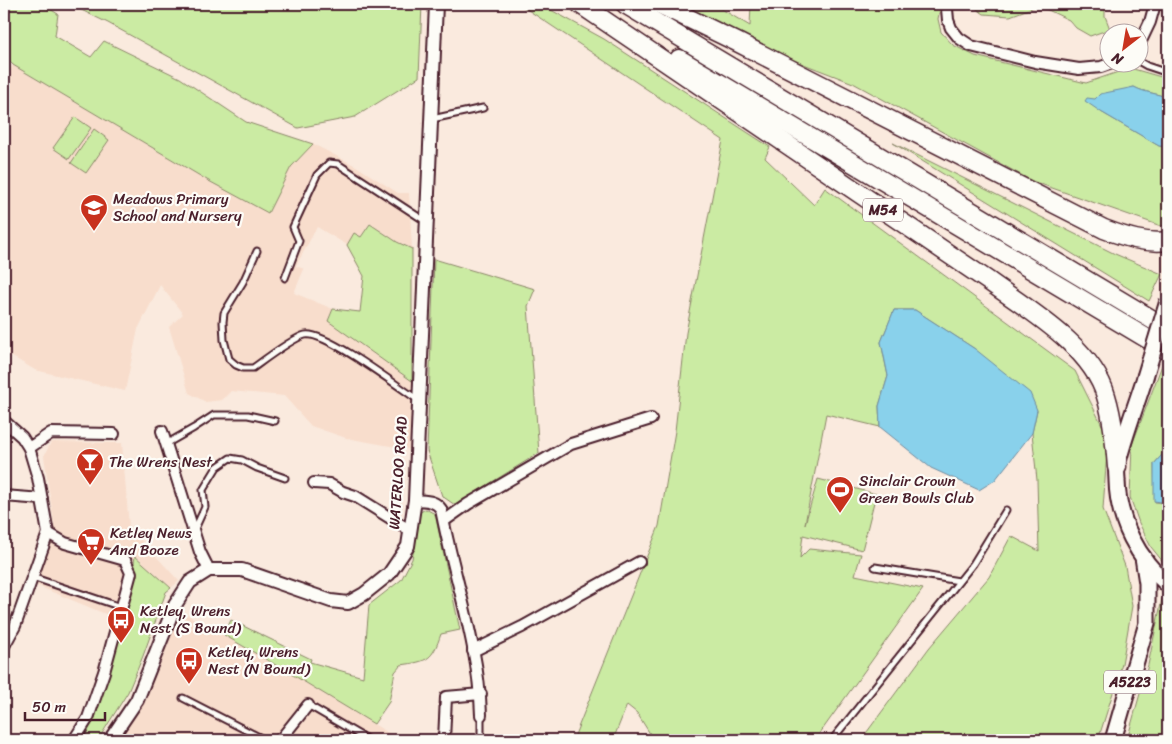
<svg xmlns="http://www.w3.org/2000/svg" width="1172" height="744" viewBox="0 0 1172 744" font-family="Sriracha,sans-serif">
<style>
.built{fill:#f8ddcc}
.green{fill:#cbeba3;stroke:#8a8567}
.water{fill:#89d1eb;stroke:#708a9e}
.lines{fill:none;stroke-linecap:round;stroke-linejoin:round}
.service-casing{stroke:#4a1f2b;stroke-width:9}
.minor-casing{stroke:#4a1f2b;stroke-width:14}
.tertiary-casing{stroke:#4a1f2b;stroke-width:16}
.primary-casing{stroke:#4a1f2b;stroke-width:19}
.motorway-casing{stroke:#4a1f2b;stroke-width:21}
.service{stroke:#fdfcf7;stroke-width:5}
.minor{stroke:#fdfcf7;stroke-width:10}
.tertiary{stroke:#fdfcf7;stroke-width:12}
.primary{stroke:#fdfcf7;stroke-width:15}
.motorway{stroke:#fdfcf7;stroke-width:18}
.primary-bridge-casing{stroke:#4a1f2b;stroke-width:19;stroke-linecap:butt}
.primary-bridge{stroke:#fdfcf7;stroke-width:15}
.labels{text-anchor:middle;stroke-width:4.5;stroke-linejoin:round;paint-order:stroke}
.shield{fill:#fdfcf7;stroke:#806168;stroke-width:1}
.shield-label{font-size:14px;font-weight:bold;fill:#4a1f2b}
.poi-label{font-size:15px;fill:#4a1f2b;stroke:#fdfcf7;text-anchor:start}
.street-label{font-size:15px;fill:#4a1f2b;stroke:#fdfcf7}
</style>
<rect width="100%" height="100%" fill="#faeade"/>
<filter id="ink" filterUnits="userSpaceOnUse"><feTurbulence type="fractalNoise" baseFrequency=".02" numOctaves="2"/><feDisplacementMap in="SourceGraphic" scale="10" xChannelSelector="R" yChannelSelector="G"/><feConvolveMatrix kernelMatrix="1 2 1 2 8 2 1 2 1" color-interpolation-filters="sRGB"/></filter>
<g filter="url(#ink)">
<g class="built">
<path d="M13,65l194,115 61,33 23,-46 22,-23 43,22 42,27h11l3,56 -15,-7 -27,-18 -9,13 -7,-3 -7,11 -30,-18 -21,39 8,3 -10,24 39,16 -5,12 84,60v69l-66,-12 -35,-12 -27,-30 -53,-5 -9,9 -16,2 -17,-9 -20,-66 14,-13 -23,-29 -22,44 -13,62 -90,-21 -31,-18v-273z"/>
<path d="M51,442l71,1 7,84 50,54 -8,7 -35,-32 -11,66 -92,-38 16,-40 5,-20 -10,-68z"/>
<path d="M177,609l121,69 102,62h-285z"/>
</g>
<g class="green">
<path d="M4,4h38l16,10 -3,22 36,21 13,-16 76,37 66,44 67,22 -22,23 -23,46 -61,-33 -194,-115 -9,-10z"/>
<path d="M69,4h353l-3,73 -64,40 -57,11 -190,-105z"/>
<path d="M519,4h21l64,35 166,108 -5,11 49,47 11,-17 250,183 33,66 -5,72 22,57 7,40 -10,58 -24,76h-237l68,-92 60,-71 22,-41 28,15 -2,-71 -5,-47 5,-23 -62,-61 -60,-39h-21l-13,32 7,34 -9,30 1,21 -54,-13 -21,110 13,-45 58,15 -14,56 -59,-15 -3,23 9,-9 52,5 -6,21 68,14 -108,151h-151l-12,-3 -15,-24 -10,-8 -14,35h-40l86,-214 16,-95 11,-98 37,-193z"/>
<path d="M683,4h30l37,22 1,-22h190l-3,15 3,13 12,13 22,11 111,27 44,-15 38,11v19c-11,-5 -23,-5 -34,-11l-14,4 -19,21 58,34 9,1v78l-7,1 -129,-45 -179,-98 -78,-30z"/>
<path d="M970,4h135v12l5,13 -20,7 -14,-8 -7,-8 -21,-10 -14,-3 -24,9 -26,-2z"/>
<path d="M75,117l16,11 -22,31 -16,-11z"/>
<path d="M94,129l15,11 -23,33 -15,-10z"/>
<path d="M893,143l222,111 47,20 -13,27z"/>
<path d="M370,224l27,18 15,7v132l-84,-60 5,-12 27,3 4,-36 -17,-31 7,-12 7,4z"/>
<path d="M434,259l101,30 -7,17 11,147 -84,52 -13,-9 -15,-45z"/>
<path d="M1162,365l6,4v79l-14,16 1,38 13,1v65l-17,-21 -12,-24 -9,-26 2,-52z"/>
<path d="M426,509l9,5 25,116 -19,4c-9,26 -12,27 -40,31l-6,7 -6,30 -15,22 -76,-46 -74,-43 7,-15 80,39 -1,3 53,15 6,-72 32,-25 11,-21 8,-47z"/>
<path d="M135,556l36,32 -5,4 -23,64 -15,36 -30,48h-15l12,-22 30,-96z"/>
<path d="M1162,599l6,4v137h-41l21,-75z"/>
</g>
<g class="water">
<path d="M1134,87c11,6 23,6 34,11v49l-9,-1 -58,-34 -16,-11 2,-3 8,1 5,-5z"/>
<path d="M894,310h21l60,39 55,44 7,17 -5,23 -37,47 -16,10 -48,-22 -51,-41 -1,-21 9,-30 -7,-34z"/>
<path d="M1168,448v55l-14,-2v-37z"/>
</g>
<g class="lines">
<defs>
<g id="service">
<path d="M1140,62l7,4 21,7"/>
<path d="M432,119l51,-11"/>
<path d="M257,251l-14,31 -19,31 -1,9 1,18 5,19 7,6 7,3h10c11,-8 40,-30 52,-33 19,-5 94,52 113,65"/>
<path d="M285,278l14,-37 -6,-14 24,-52 12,-12 9,1 87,57"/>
<path d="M166,444l28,-16 20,-13h34l27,6"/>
<path d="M194,531l11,-24 -2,-17 14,-23 13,-9 12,2 15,8 28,10"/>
<path d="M875,567l84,14"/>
<path d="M32,577l89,30"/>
<path d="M183,698l82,42"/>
<path d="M308,705l60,35"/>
<path d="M481,715v25"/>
<path d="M832,740l141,-176 33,-54"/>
</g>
<g id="minor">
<path d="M949,4l-2,5 1,11 3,8 8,10 12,8 64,16 44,7 22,-2 14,-5"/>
<path d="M1140,43l10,-21 5,-18"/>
<path d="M4,421l18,16 7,11 9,30 10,55 -33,93 -11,20"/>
<path d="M162,431l38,121 9,18"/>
<path d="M29,448l22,-15 63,1"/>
<path d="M314,483l15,1 14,8 12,4 56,35"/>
<path d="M4,496l38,3"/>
<path d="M415,500c11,1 20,0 26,9 13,69 38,136 40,206"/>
<path d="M444,521l24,-17 103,-60 80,-25"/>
<path d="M48,533l17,10 60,17 6,13 -27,99 -16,46 -14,22"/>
<path d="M473,651l49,-24 117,-65"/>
<path d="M280,740l28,-35"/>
<path d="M444,740l2,-43 35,-3"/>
</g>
<path id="tertiary" d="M110,740l27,-40 38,-95 15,-23 19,-12h33l89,31 17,2 16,-9 25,-20 19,-28 7,-46 21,-496"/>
<g id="primary">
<path d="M1145,377c-9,29 -21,59 -28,89 -1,5 0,10 0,15 1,40 21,78 51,104"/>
<path d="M1113,740l34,-117v-40l-4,-26"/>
</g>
<g id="motorway">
<path d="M580,4l410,278c40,29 102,65 116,114 7,23 9,47 11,71"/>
<path d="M625,4l543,325"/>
<path d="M659,4l78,38 367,187c21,8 42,15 64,12"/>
<path d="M679,59l489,292"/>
</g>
</defs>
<use href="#service" class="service-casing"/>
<use href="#minor" class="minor-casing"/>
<use href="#tertiary" class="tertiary-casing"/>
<use href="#primary" class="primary-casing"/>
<use href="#motorway" class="motorway-casing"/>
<use href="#service" class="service"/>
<use href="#minor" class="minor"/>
<use href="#tertiary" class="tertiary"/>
<use href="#primary" class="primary"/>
<use href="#motorway" class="motorway"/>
<defs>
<path id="primary-bridge" d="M1145,377l23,-76"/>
</defs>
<use href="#primary-bridge" class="primary-bridge-casing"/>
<use href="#primary-bridge" class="primary-bridge"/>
</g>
</g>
<defs>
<symbol id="school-pin" viewBox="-11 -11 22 30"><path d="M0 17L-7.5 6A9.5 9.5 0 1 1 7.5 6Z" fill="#c8321e" stroke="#fdfcf7"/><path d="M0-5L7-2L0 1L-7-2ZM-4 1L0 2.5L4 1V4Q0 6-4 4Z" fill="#fff"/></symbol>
<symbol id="bar-pin" viewBox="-11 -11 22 30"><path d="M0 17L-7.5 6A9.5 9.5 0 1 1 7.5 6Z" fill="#c8321e" stroke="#fdfcf7"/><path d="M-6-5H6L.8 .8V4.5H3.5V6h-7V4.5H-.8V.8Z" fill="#fff"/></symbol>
<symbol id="stadium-pin" viewBox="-11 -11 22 30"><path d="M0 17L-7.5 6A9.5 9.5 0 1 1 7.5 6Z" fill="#c8321e" stroke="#fdfcf7"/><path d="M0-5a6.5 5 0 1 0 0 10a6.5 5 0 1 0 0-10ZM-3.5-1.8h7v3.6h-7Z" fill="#fff"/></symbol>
<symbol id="supermarket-pin" viewBox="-11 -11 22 30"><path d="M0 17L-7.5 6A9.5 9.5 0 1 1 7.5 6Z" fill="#c8321e" stroke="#fdfcf7"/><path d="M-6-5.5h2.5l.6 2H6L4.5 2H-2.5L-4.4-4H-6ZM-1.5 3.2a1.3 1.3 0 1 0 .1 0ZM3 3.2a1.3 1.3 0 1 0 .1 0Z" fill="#fff"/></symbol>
<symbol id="bus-pin" viewBox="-11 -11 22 30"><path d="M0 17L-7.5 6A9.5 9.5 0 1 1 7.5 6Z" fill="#c8321e" stroke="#fdfcf7"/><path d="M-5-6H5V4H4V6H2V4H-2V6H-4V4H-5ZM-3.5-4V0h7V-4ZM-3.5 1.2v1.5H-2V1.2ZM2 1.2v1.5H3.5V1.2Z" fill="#fff"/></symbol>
</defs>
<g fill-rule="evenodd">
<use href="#school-pin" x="78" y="192" width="32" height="43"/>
<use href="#bar-pin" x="74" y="446" width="32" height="43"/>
<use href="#stadium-pin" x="824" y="474" width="32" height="43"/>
<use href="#supermarket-pin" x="75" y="526" width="32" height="43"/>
<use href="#bus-pin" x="105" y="604" width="32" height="43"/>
<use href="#bus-pin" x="173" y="645" width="32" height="43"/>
</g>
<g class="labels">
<g class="shield">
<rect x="863" y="198.5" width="40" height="23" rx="4"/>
<rect x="1104" y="670.5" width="52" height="23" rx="4"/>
</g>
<g class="shield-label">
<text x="883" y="215">M54</text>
<text x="1130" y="687">A5223</text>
</g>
<g class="poi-label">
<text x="113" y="204">Meadows Primary<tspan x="113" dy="17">School and Nursery</tspan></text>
<text x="109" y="467">The Wrens Nest</text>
<text x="859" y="486">Sinclair Crown<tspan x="859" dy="17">Green Bowls Club</tspan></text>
<text x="110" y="538">Ketley News<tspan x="110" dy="17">And Booze</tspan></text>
<text x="140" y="616">Ketley, Wrens<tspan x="140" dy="17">Nest (S Bound)</tspan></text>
<text x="208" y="657">Ketley, Wrens<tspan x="208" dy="17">Nest (N Bound)</tspan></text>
</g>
<g class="street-label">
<text transform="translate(398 473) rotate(-86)" y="5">WATERLOO ROAD</text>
</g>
</g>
<rect width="1172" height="744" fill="none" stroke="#fdfcf7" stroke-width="20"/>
<rect x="10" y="10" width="1152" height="724" fill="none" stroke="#4a1f2b" stroke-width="2" filter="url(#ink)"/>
<g transform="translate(1124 48) rotate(211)"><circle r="24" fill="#fdfcf7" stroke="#b5a4a5"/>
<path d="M0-4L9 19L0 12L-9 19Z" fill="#c8321e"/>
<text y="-8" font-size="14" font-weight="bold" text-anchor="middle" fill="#4a1f2b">N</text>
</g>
<path d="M25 712v8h80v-8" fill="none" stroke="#4a1f2b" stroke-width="2.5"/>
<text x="32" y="712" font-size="15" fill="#4a1f2b" stroke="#fdfcf7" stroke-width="4" paint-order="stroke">50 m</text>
</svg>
